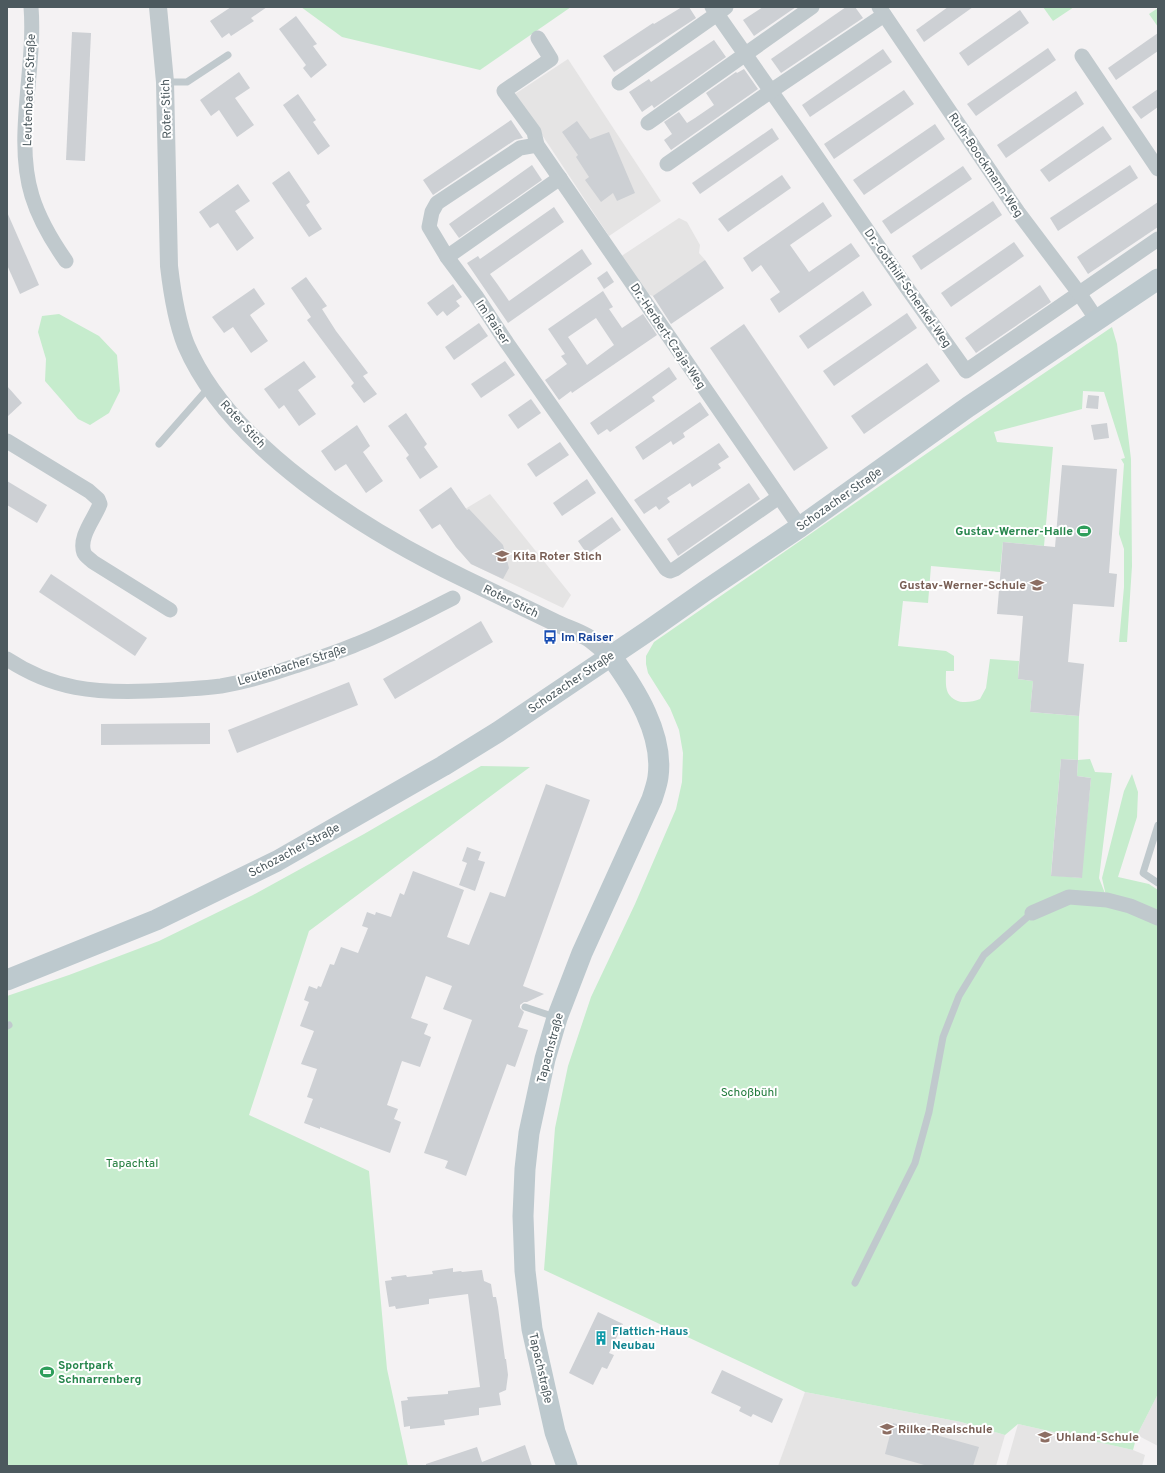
<svg xmlns="http://www.w3.org/2000/svg" width="1165" height="1473" viewBox="0 0 1165 1473" font-family="Overpass,sans-serif">
<style>
.education{fill:#e5e4e4}
.green{fill:#c6eccd;fill-rule:evenodd}
.building{fill:#cdd0d4;fill-rule:evenodd}
.lines{fill:none;stroke-linecap:round;stroke-linejoin:round}
.service{stroke:#c0c9cd;stroke-width:7}
.minor{stroke:#c0c9cd;stroke-width:15}
.tertiary{stroke:#c0c9cd;stroke-width:18}
.secondary{stroke:#bdc9ce;stroke-width:21}
.labels{text-anchor:middle;stroke-width:4;stroke-linejoin:round;paint-order:stroke}
.street-label{font-size:12px;fill:#4c595e;stroke:#fff}
.leisure-label{font-size:12px;font-weight:bold;fill:#27864d;stroke:#fff;text-anchor:end}
.education-label{font-size:12px;font-weight:bold;fill:#785e54;stroke:#fff;text-anchor:start}
.transit-label{font-size:12px;font-weight:bold;fill:#164399;stroke:#fff;text-anchor:start}
.park-label{font-size:12px;fill:#217b3c;stroke:#fff}
.culture-label{font-size:12px;font-weight:bold;fill:#0d838f;stroke:#fff;text-anchor:start}
</style>
<rect width="100%" height="100%" fill="#f4f2f3"/>
<g class="education">
<path d="M568,59l93,142 -52,35 -94,-142z"/>
<path d="M679,218l8,4 13,23 -1,8 6,7 -34,63 -18,-27 -8,-3 -25,-36z"/>
<path d="M490,494l81,101 -8,13 -92,-44 -15,-17 -16,-23z"/>
<path d="M805,1392l156,30 44,13 -9,31h-218z"/>
<path d="M1158,1394v52l-21,-11z"/>
<path d="M1018,1424l115,26 12,5 -3,11h-136z"/>
</g>
<g class="green">
<path d="M301,7h270l-91,63 -138,-33z"/>
<path d="M1043,7h31l-21,14z"/>
<path d="M1158,8v19l-9,-13z"/>
<path d="M59,314l40,22 18,19 3,36 -11,22 -19,12 -12,-6 -33,-38 1,-22 -8,-27 4,-16z"/>
<path d="M1112,327l5,17 14,115 1,107 -5,76h-8l5,-55v-38l-5,-15 5,-70 -3,-5 4,-1 -21,-66 -21,-1 -1,18 -88,23 3,10 56,5 -9,99 -41,-4 -3,30 -69,-6 -3,37 -25,-2 -5,45 48,5 8,5v15h-8c0,7 -1,16 2,22 7,12 22,10 32,6l6,-11 4,-29 29,2 -1,18 15,2 -3,31 49,4 -1,44 12,-1 5,13 17,1 -13,105 7,18 -4,-18 22,-87 8,-17 6,18 -1,25 -19,60 31,7 9,6v504l-21,41 -4,15 -115,-26 -13,11 -44,-13 -156,-30 -261,-122 11,-142 13,-62 23,-69 44,-93 41,-95 6,-27 1,-29 -4,-23 -9,-22 -22,-35 -2,-9v-8l8,-14 324,-224zM1061,759l17,1 -1,16 14,2 -10,100 -30,-3z"/>
<path d="M481,766l49,1 -221,164 -60,184 120,56 18,198 21,97h-401v-470l62,-21 90,-34 94,-46 111,-61z"/>
</g>
<g class="building">
<path d="M231,7h36l-16,11 3,3 -23,15 -2,-3 -7,5 -12,-17z"/>
<path d="M682,7h7l7,11 -82,54 -11,-16 50,-33 1,1z"/>
<path d="M763,7h33l-42,29 -11,-16z"/>
<path d="M846,7h9l8,11 -82,55 -10,-14z"/>
<path d="M948,7h25l-49,35 -8,-12z"/>
<path d="M1020,10l9,13 -61,43 -9,-13z"/>
<path d="M296,16l21,28 -4,2 14,19 -16,13 -8,-10 3,-3 -27,-36z"/>
<path d="M72,32l19,1 -6,128 -19,-1z"/>
<path d="M1158,33v18l-42,29 -8,-12z"/>
<path d="M714,40l12,17 -72,51 -2,-3 -10,7 -13,-20 20,-13 2,3z"/>
<path d="M1048,48l8,12 -80,56 -9,-12z"/>
<path d="M883,49l9,13 -82,55 -8,-12z"/>
<path d="M744,69l14,20 -87,61 -7,-10 8,-6 -8,-12 15,-10 8,11 8,-5 19,-13 -8,-12 30,-21 1,1z"/>
<path d="M239,72l11,16 -15,10 19,27 -17,12 -18,-27 -8,6 -11,-16z"/>
<path d="M1158,89v18l-17,12 -9,-12z"/>
<path d="M904,90l10,14 -80,55 -10,-15z"/>
<path d="M1076,91l8,13 -78,54 -9,-13z"/>
<path d="M298,94l18,26 -3,2 17,24 -12,9 -35,-50z"/>
<path d="M511,120l12,18 -8,2 -82,55 -10,-15z"/>
<path d="M577,121l13,18 19,-7 26,61 -18,8 -4,-8 -12,9 -16,-22 4,-3 -13,-20 2,-2 -16,-23z"/>
<path d="M935,124l10,15 -81,56 -11,-15z"/>
<path d="M1103,126l9,13 -63,43 -9,-12z"/>
<path d="M772,128l7,11 -79,55 -8,-11z"/>
<path d="M532,165l10,15 -83,58 -10,-14z"/>
<path d="M1130,165l8,13 -80,53 -8,-13z"/>
<path d="M963,166l9,13 -81,55 -9,-13z"/>
<path d="M289,171l21,31 -4,3 16,24 -13,8 -37,-54z"/>
<path d="M782,175l9,13 -63,44 -10,-13z"/>
<path d="M238,184l12,17 -15,10 19,27 -17,13 -19,-28 -8,5 -11,-16z"/>
<path d="M993,201l9,14 -81,55 -9,-14z"/>
<path d="M823,202l9,14 -42,29 19,27 42,-29 9,13 -81,57 -9,-14 10,-7 -19,-27 -9,7 -9,-14z"/>
<path d="M1158,202v25l-70,47 -11,-17z"/>
<path d="M554,207l10,15 -74,52 8,11 11,16 73,-52 10,15 -84,59 -41,-60 11,-7 2,3z"/>
<path d="M7,212l32,73 -19,9 -13,-29z"/>
<path d="M1014,242l10,14 -73,51 -10,-14z"/>
<path d="M705,260l19,28 -53,36 -18,-28z"/>
<path d="M607,271l7,11 -10,7 -7,-11z"/>
<path d="M306,277l21,29 -5,3 14,22 32,42 -5,3 14,18 -13,9 -13,-17 3,-3 -47,-63 4,-3 -20,-29z"/>
<path d="M453,284l9,13 -6,4 4,5 -13,10 -4,-5 -6,5 -10,-13z"/>
<path d="M1040,285l11,17 -75,51 -11,-15z"/>
<path d="M254,288l11,16 -15,11 18,26 -17,12 -18,-26 -9,6 -12,-16z"/>
<path d="M603,291l10,16 -4,2 13,19 21,-14 14,21 -85,58 -1,-2 -12,9 -14,-20 22,-16 -6,-8 4,-2 -17,-25zM596,318l18,27 -27,20 -19,-28z"/>
<path d="M863,291l9,14 -64,44 -9,-13z"/>
<path d="M907,313l10,15 -83,58 -11,-15z"/>
<path d="M479,323l9,13 -34,24 -9,-13z"/>
<path d="M744,324l84,124 -34,23 -84,-123z"/>
<path d="M304,361l12,16 -18,13 18,24 -17,12 -15,-21 -5,4 -15,-20z"/>
<path d="M505,361l10,14 -34,23 -10,-14z"/>
<path d="M927,363l13,18 -76,53 -13,-18z"/>
<path d="M669,367l8,12 -25,18 3,4 -45,31 -3,-3 -9,6 -8,-12z"/>
<path d="M7,386l15,17 -15,14z"/>
<path d="M1088,395l11,1 -1,13 -12,-1z"/>
<path d="M531,399l10,14 -23,16 -10,-14z"/>
<path d="M700,402l9,13 -26,18 2,4 -12,8 -2,-4 -28,19 -8,-13z"/>
<path d="M406,413l21,31 -3,3 14,20 -18,12 -14,-21 3,-3 -21,-29z"/>
<path d="M1107,423l2,15 -15,2 -3,-15z"/>
<path d="M357,425l13,21 -7,6 20,29 -17,12 -20,-29 -11,7 -14,-20z"/>
<path d="M560,442l9,13 -33,22 -9,-13z"/>
<path d="M719,443l10,14 -11,7 3,4 -29,19 -2,-4 -12,8 -11,7 3,4 -11,8 -3,-4 -12,8 -10,-14z"/>
<path d="M1062,465l55,4 -8,104 8,1 -3,33 -41,-3 -5,58 16,2 -5,52 -49,-4 3,-31 -15,-2 5,-63 -26,-2 6,-72 52,5z"/>
<path d="M587,479l9,14 -34,23 -9,-13z"/>
<path d="M7,481l40,24 -10,18 -30,-18z"/>
<path d="M749,483l11,16 -82,57 -11,-17z"/>
<path d="M451,487l16,23 2,-1 34,36 6,23 -6,11 -32,-15 -15,-17 -16,-23 -8,5 -13,-19z"/>
<path d="M612,517l9,13 -34,24 -9,-13z"/>
<path d="M51,574l96,64 -12,18 -96,-64z"/>
<path d="M481,621l12,21 -98,57 -12,-20z"/>
<path d="M349,682l9,23 -121,48 -9,-23z"/>
<path d="M210,723v21l-109,1v-21z"/>
<path d="M1061,759l17,1 -1,16 14,2 -9,100 -31,-2z"/>
<path d="M546,784l44,16 -67,186 21,8 -17,8h-3l-4,3v3l4,4 -6,15 10,3 -13,37 -8,-3 -41,112 -21,-8 3,-7 -24,-8 48,-133 -29,-11 9,-23 -26,-10 -15,42 17,6 -4,10 7,3 -11,30 -18,-6 -15,44 11,4 -4,10 7,3 -11,31 -70,-26v2l-16,-6 9,-24 -6,-2 10,-28 -16,-5 13,-33 -14,-5 9,-24 -5,-2 5,-14 8,3 1,-3 3,1 9,-23 4,1 7,-18 17,6 10,-25 -6,-2 5,-14 8,3 1,-3 15,5 9,-24 4,2 9,-24 51,19 -17,47 22,8 21,-53 15,5z"/>
<path d="M467,847l14,5 -3,8 7,2 -10,29 -16,-6 8,-22 -5,-2z"/>
<path d="M453,1268v4l8,-1 1,1 20,-2 2,11 7,3 2,13h3l2,10 7,52h1l2,16 -2,15 -7,3 2,12 -22,3v7l-35,5 1,5 -35,4v-3l-6,1 -3,-26 7,-1 -1,-3 41,-3v-3l32,-4 -12,-93 -39,5v5l-33,5 -1,-3 -6,1 -4,-26 7,-1 -1,-3 15,-2 1,2 26,-3 -1,-3z"/>
<path d="M598,1312l25,12 -14,29 5,2 -7,14 -5,-2 -9,18 -24,-12z"/>
<path d="M722,1370l61,29 -11,24 -19,-9 -2,3 -12,-6 2,-4 -30,-14z"/>
<path d="M893,1423l86,24 -6,19h-45l-43,-12z"/>
<path d="M525,1445l7,21h-106v-2l51,-17 5,15z"/>
</g>
<g class="lines">
<g class="service">
<path d="M165,82h22l41,-27"/>
<path d="M159,444l51,-58"/>
<path d="M1158,825l-15,48 15,10"/>
<path d="M525,1007l30,10"/>
<path d="M7,1026l2,-1"/>
<path d="M855,1283l60,-120 14,-51 14,-75 16,-41 25,-41 48,-42"/>
</g>
<g class="minor">
<path d="M31,7c5,60 -17,131 1,189 7,23 20,45 34,65"/>
<path d="M726,7l-9,7 82,117 108,157 59,83 192,-132"/>
<path d="M879,7l139,205 61,81 18,27"/>
<path d="M538,38l13,21 -47,32 30,41 3,13 263,382"/>
<path d="M1082,56l76,113"/>
<path d="M619,83l98,-69 -5,-7"/>
<path d="M648,123l164,-116"/>
<path d="M537,145l-17,3 -83,55 -5,9 -3,15 18,30 29,39 31,47 159,226 4,2 5,-2 104,-72"/>
<path d="M667,164l104,-73 113,-76"/>
<path d="M447,257l113,-79"/>
<path d="M7,441l82,50 9,8 2,5c-5,14 -22,33 -16,49 1,3 6,6 9,9l77,48"/>
<path d="M7,659c47,31 88,34 142,32 24,-1 48,-2 72,-5 24,-4 48,-11 71,-19 21,-7 44,-14 65,-23 33,-13 64,-30 96,-46"/>
<path d="M1032,913l37,-16 38,3 23,6 28,12"/>
</g>
<path class="tertiary" d="M158,7l7,75 4,184c3,26 7,54 17,79 44,103 180,186 277,233 31,15 62,30 93,45 10,5 21,8 31,14 8,5 16,13 24,19"/>
<g class="secondary">
<path d="M7,980l149,-60 121,-59 166,-95 55,-34 150,-101 57,-40 95,-64 168,-120 190,-128"/>
<path d="M567,1466l-12,-34 -23,-103 -7,-58 -2,-55 2,-47 4,-36 16,-74 12,-41 25,-65 70,-154c2,-7 5,-14 6,-22 6,-43 -23,-88 -47,-121"/>
</g>
</g>
<defs>
<symbol id="stadium-bare" viewBox="-9 -9 18 18"><path d="M0-5a6.5 5 0 1 0 0 10a6.5 5 0 1 0 0-10ZM-3.5-1.8h7v3.6h-7Z" fill="#2e9e5b" stroke="#fff" stroke-width="2.5" paint-order="stroke"/></symbol>
<symbol id="school-bare" viewBox="-9 -9 18 18"><path d="M0-5L7-2L0 1L-7-2ZM-4 1L0 2.5L4 1V4Q0 6-4 4Z" fill="#8d6e63" stroke="#fff" stroke-width="2.5" paint-order="stroke"/></symbol>
<symbol id="bus-bare" viewBox="-9 -9 18 18"><path d="M-5-6H5V4H4V6H2V4H-2V6H-4V4H-5ZM-3.5-4V0h7V-4ZM-3.5 1.2v1.5H-2V1.2ZM2 1.2v1.5H3.5V1.2Z" fill="#1a4fb4" stroke="#fff" stroke-width="2.5" paint-order="stroke"/></symbol>
<symbol id="building-bare" viewBox="-9 -9 18 18"><path d="M-4-6H4V6H1V3H-1V6H-4ZM-2.5-4.3h1.7v1.8h-1.7ZM.8-4.3h1.7v1.8H.8ZM-2.5-1h1.7V.8h-1.7ZM.8-1h1.7V.8H.8Z" fill="#0f9aa8" stroke="#fff" stroke-width="2.5" paint-order="stroke"/></symbol>
</defs>
<g fill-rule="evenodd">
<use href="#stadium-bare" x="1074" y="521" width="20" height="20"/>
<use href="#school-bare" x="492" y="546" width="20" height="20"/>
<use href="#school-bare" x="1027" y="575" width="20" height="20"/>
<use href="#bus-bare" x="540" y="627" width="20" height="20"/>
<use href="#building-bare" x="591" y="1328" width="20" height="20"/>
<use href="#stadium-bare" x="37" y="1362" width="20" height="20"/>
<use href="#school-bare" x="877" y="1419" width="20" height="20"/>
<use href="#school-bare" x="1035" y="1427" width="20" height="20"/>
</g>
<g class="labels">
<g class="street-label">
<text transform="translate(29 90) rotate(-88)" y="4">Leutenbacher Straße</text>
<text transform="translate(166 109) rotate(-92)" y="4">Roter Stich</text>
<text transform="translate(986 165) rotate(56)" y="4">Ruth-Boockmann-Weg</text>
<text transform="translate(908 288) rotate(55)" y="4">Dr.-Gotthilf-Schenkel-Weg</text>
<text transform="translate(493 322) rotate(56)" y="4">Im Raiser</text>
<text transform="translate(668 336) rotate(56)" y="4">Dr.-Herbert-Czaja-Weg</text>
<text transform="translate(243 424) rotate(47)" y="4">Roter Stich</text>
<text transform="translate(839 499) rotate(-35)" y="4">Schozacher Straße</text>
<text transform="translate(511 601) rotate(26)" y="4">Roter Stich</text>
<text transform="translate(292 665) rotate(-17)" y="4">Leutenbacher Straße</text>
<text transform="translate(571 682) rotate(-34)" y="4">Schozacher Straße</text>
<text transform="translate(294 850) rotate(-28)" y="4">Schozacher Straße</text>
<text transform="translate(550 1048) rotate(-75)" y="4">Tapachstraße</text>
<text transform="translate(541 1368) rotate(77)" y="4">Tapachstraße</text>
</g>
<g class="leisure-label">
<text x="1073" y="535">Gustav-Werner-Halle</text>
<text x="58" y="1369" text-anchor="start">Sportpark<tspan x="58" dy="14">Schnarrenberg</tspan></text>
</g>
<g class="education-label">
<text x="513" y="560">Kita Roter Stich</text>
<text x="1026" y="589" text-anchor="end">Gustav-Werner-Schule</text>
<text x="898" y="1433">Rilke-Realschule</text>
<text x="1056" y="1441">Uhland-Schule</text>
</g>
<g class="transit-label">
<text x="561" y="641">Im Raiser</text>
</g>
<g class="park-label">
<text x="749" y="1096">Schoßbühl</text>
<text x="132" y="1167">Tapachtal</text>
</g>
<g class="culture-label">
<text x="612" y="1335">Flattich-Haus<tspan x="612" dy="14">Neubau</tspan></text>
</g>
</g>
<rect width="1165" height="1473" fill="none" stroke="#4c595e" stroke-width="16"/>
</svg>
